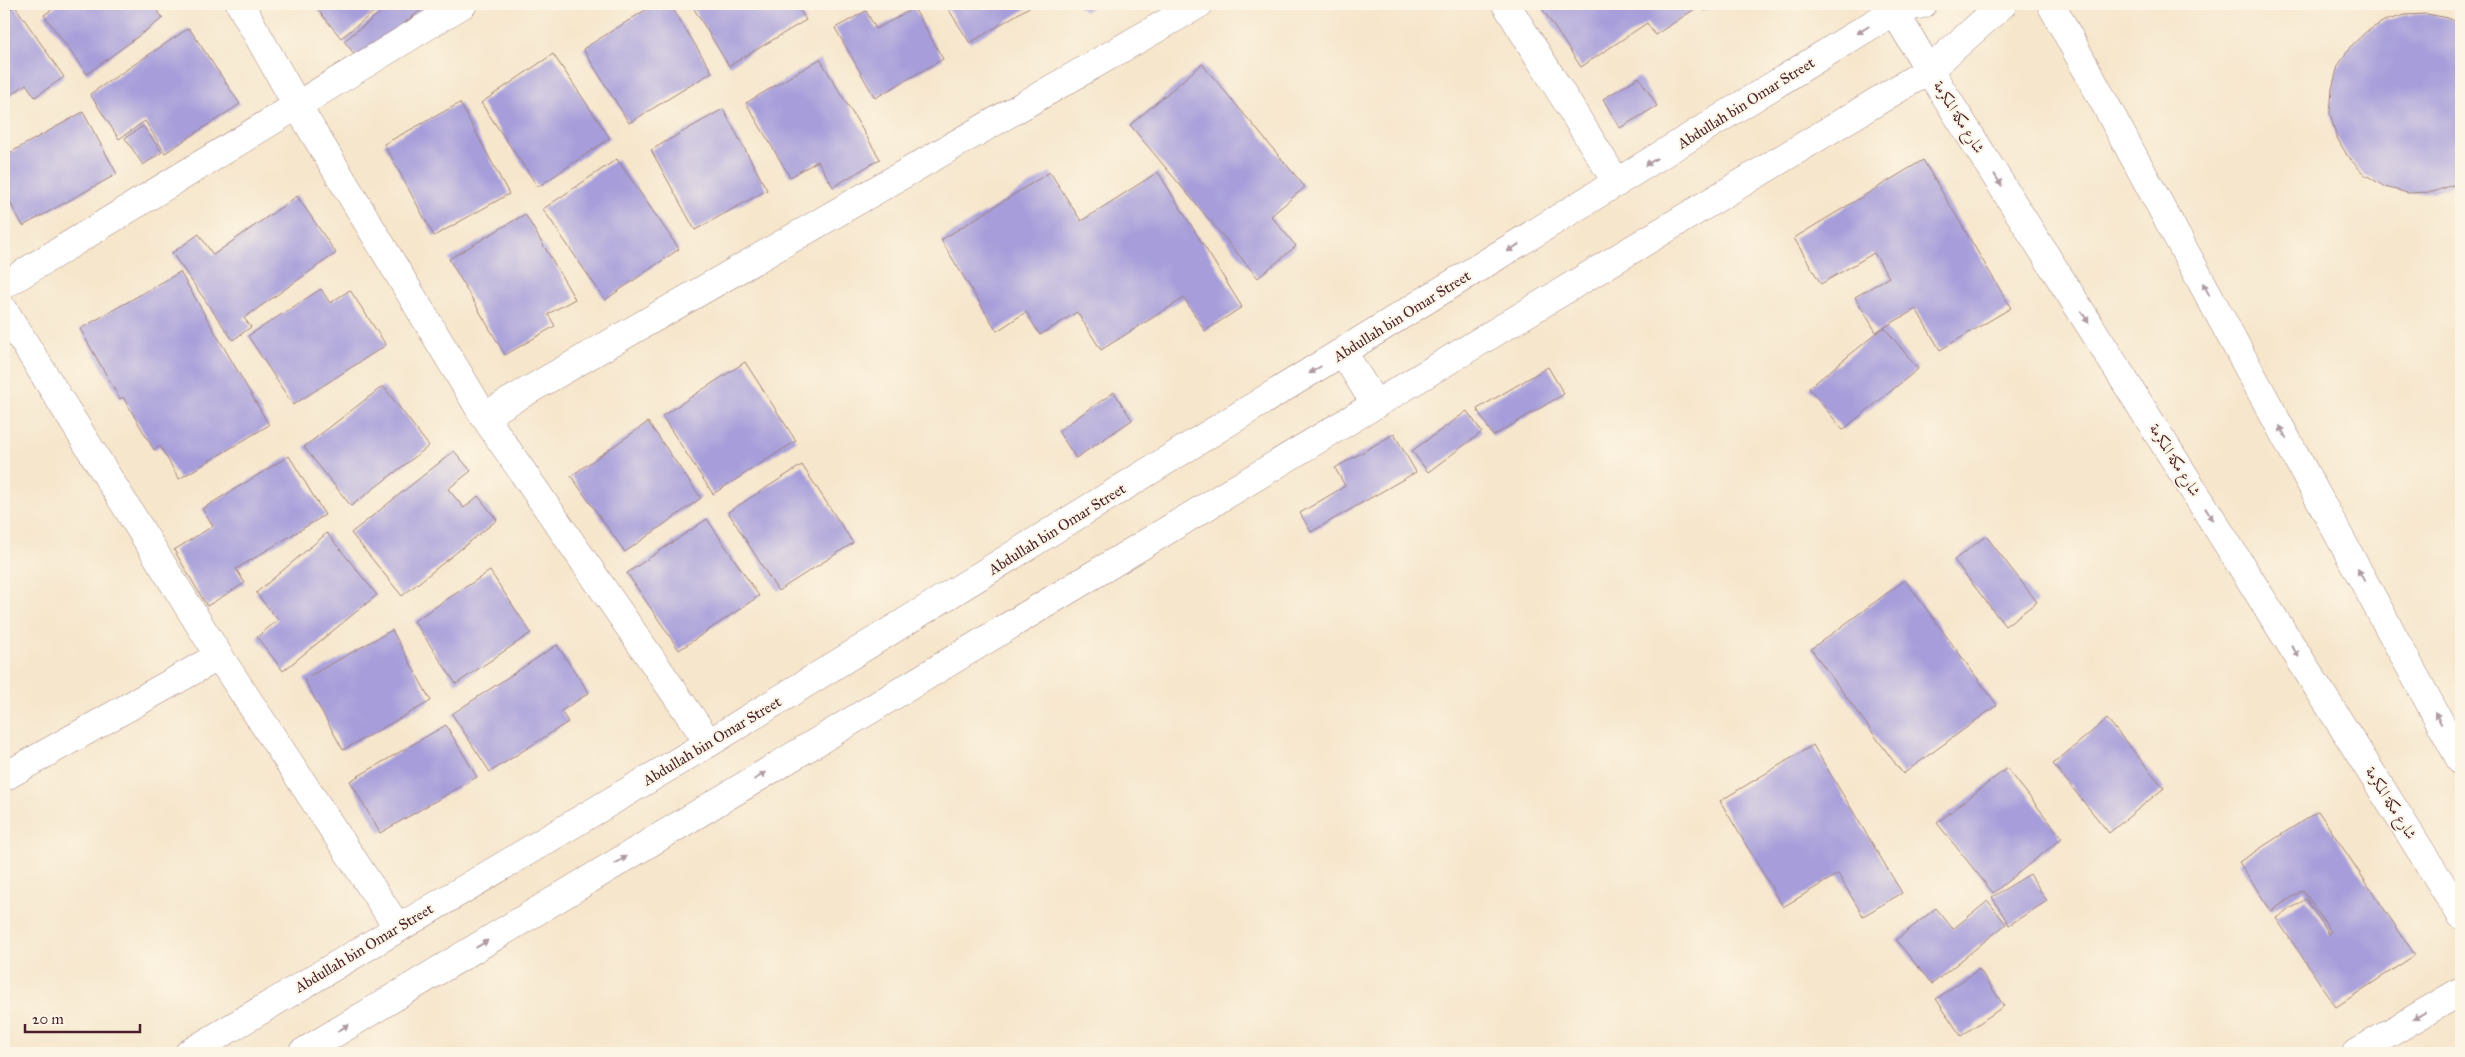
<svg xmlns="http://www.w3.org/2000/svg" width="2465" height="1057" viewBox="0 0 2465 1057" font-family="'IM FELL Great Primer',Amiri,serif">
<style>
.building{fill:#a69dda}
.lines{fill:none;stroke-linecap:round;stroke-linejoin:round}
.minor-casing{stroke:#a0827c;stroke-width:29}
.tertiary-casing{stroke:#a0827c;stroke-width:29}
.secondary-casing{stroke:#a0827c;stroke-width:29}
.primary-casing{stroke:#a0827c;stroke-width:29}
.minor{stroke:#fff;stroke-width:28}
.tertiary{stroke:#fff;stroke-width:28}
.secondary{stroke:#fff;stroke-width:28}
.primary{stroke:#fff;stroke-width:28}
.oneway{fill:#ae9aa0}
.labels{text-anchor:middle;stroke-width:4;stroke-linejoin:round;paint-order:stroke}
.street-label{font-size:15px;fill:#4a1f2b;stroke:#fcf5e5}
</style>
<rect width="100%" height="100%" fill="#fcf5e5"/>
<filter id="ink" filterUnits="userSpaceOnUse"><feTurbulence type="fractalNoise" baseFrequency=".02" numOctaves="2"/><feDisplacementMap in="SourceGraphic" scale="10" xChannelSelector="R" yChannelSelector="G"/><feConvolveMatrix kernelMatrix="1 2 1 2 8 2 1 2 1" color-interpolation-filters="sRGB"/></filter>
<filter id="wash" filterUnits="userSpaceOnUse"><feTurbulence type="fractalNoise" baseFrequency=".0096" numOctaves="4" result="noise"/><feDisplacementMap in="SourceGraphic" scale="20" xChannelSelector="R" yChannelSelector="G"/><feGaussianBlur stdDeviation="1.12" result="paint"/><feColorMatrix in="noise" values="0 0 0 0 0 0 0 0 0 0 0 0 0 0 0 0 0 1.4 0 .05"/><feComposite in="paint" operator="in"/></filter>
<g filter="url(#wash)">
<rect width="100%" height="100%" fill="#f6e6cc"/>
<g id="blocks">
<g class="building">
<path d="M60,4h92l11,14 -76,56 -43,-59z"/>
<path d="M313,4h71l-43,34z"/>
<path d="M391,4h37l-69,56 -15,-19z"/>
<path d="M655,4h15l42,68 -83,51 -46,-74z"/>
<path d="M691,4h105l10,16 -77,46z"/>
<path d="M945,4h89l-64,39z"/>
<path d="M1079,4h18l-13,8z"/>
<path d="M1539,4h177l-11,7 -4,-6 -46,30 -8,-12 -66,44z"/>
<path d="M15,6l49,71 -29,20 -9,-13 -22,16v-86z"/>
<path d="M914,8l29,51 -68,39 -40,-70 31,-17 10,18z"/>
<path d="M2427,14l21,4 13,6v158l-28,10 -25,1 -23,-6 -21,-13 -16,-17 -12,-21 -6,-23 2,-24 6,-23 12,-19 16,-15 18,-11 21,-6z"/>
<path d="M189,28l51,76 -75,49 -20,-32 -26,18 -29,-45z"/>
<path d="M553,54l57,84 -72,49 -57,-84z"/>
<path d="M820,59l60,100 -47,28 -15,-26 -28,16 -44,-74z"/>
<path d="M1202,64l103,123 -34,29 25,30 -38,32 -128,-153z"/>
<path d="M1639,77l18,29 -37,22 -17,-29z"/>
<path d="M460,103l49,91 -75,42 -50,-92z"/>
<path d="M723,109l44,81 -72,40 -44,-80z"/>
<path d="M83,112l34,62 -94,52 -19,-34v-36z"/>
<path d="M143,126l19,26 -19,13 -18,-27z"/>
<path d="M617,159l62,90 -74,51 -62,-91z"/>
<path d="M1923,160l88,148 -71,42 -24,-41 -40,23 -21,-35 34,-20 -15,-24 -53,31 -27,-46z"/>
<path d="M1050,172l31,49 77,-49 84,135 -37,24 -21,-33 -83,52 -24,-38 -37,23 -14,-23 -29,19 -56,-91z"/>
<path d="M297,196l39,57 -92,65 7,9 -18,13 -61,-87 27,-19 14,21z"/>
<path d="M525,214l50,85 -27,15 7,12 -50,29 -56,-96z"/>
<path d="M180,272l89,153 -90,54 -19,-33 -6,4 -31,-53 -3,2 -40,-70z"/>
<path d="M321,289l9,14 20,-13 36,55 -93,60 -45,-69z"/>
<path d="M1884,327l34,42 -75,61 -34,-42z"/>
<path d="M745,362l51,79 -83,53 -51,-78z"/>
<path d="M1548,367l16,27 -71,42 -16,-27z"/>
<path d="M383,386l46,60 -78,60 -47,-59z"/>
<path d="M1114,392l18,28 -56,38 -18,-27z"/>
<path d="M1467,411l15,21 -54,40 -16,-21z"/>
<path d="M648,422l53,76 -76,54 -54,-76z"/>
<path d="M1394,434l22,38 -105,60 -11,-19 45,-27 -10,-18z"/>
<path d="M454,451l17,20 -23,18 16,19 14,-12 19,24 -95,76 -51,-63z"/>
<path d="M289,456l36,59 -89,54 9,14 -38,23 -33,-56 39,-24 -11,-17z"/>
<path d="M802,465l51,78 -75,48 -50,-79z"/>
<path d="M707,519l52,77 -80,54 -52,-77z"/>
<path d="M327,533l50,62 -94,76 -26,-34 21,-17 -22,-27z"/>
<path d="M1986,536l51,66 -32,24 -51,-66z"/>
<path d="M490,571l41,62 -75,51 -42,-63z"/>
<path d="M1905,580l92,125 -94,69 -92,-125z"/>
<path d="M392,630l39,71 -88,49 -39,-71z"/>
<path d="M557,645l32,48 -28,18 7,11 -78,50 -38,-58z"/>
<path d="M2107,719l57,69 -55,45 -56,-69z"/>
<path d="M446,725l31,52 -97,56 -30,-52z"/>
<path d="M1813,745l89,148 -39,23 -25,-42 -55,33 -63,-106z"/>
<path d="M2007,768l55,70 -69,55 -56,-70z"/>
<path d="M2318,811l97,144 -79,52 -60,-89 30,-19 23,35 2,-2 -28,-42 -32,21 -32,-49z"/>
<path d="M2030,874l17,27 -38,24 -17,-28z"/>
<path d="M1988,901l18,23 -74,60 -36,-44 40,-32 17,21z"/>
<path d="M1979,969l25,37 -43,30 -25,-37z"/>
</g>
</g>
</g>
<g filter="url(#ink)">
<use href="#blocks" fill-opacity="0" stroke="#a0827c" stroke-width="1"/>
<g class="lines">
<defs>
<g id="minor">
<path d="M240,4l57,101 187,311 225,327"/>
<path d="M1506,4l111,179"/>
<path d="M4,285l459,-281"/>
<path d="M4,310l215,346 179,272"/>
<path d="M484,416l715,-412"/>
<path d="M4,777l215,-121"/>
</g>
<g id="tertiary">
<path d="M1343,352l32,52"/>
<path d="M189,1053l520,-310 1185,-732 29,-7"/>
<path d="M302,1053l1627,-983 74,-66"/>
</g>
<g id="secondary">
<path d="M1890,4l39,66 532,845"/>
<path d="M2051,4l410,757"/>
</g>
<path id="primary" d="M2356,1053l105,-62"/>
</defs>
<use href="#minor" class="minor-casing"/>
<use href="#tertiary" class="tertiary-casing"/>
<use href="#secondary" class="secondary-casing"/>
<use href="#primary" class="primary-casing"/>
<use href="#minor" class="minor"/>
<use href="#tertiary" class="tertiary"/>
<use href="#secondary" class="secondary"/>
<use href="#primary" class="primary"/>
</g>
<defs><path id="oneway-solid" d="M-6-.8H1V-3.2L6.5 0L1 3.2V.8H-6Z" transform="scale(1.25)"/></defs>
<g class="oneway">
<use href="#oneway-solid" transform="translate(1863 30) rotate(148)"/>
<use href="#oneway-solid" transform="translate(1651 162) rotate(148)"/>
<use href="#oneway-solid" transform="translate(1998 180) rotate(58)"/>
<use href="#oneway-solid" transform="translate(1513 248) rotate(148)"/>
<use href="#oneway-solid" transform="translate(2206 289) rotate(-118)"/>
<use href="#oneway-solid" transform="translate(2085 317) rotate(58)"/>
<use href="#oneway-solid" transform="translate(1315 370) rotate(148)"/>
<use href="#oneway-solid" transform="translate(2283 432) rotate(-118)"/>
<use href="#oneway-solid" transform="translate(2209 514) rotate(58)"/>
<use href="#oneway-solid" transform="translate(2361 575) rotate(-118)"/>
<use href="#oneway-solid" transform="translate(2295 651) rotate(58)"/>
<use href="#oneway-solid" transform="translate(2438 718) rotate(-118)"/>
<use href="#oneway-solid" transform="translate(760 776) rotate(-31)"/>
<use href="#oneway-solid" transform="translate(621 860) rotate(-31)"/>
<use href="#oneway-solid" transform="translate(482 944) rotate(-31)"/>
<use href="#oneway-solid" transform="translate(2419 1016) rotate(149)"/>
<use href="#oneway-solid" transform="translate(343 1028) rotate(-31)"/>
</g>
</g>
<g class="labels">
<g class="street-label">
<text transform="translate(1746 103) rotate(-32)" y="5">Abdullah bin Omar Street</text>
<text transform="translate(1959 117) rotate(58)" y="5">شارع مكة المكرمة</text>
<text transform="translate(1402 316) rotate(-32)" y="5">Abdullah bin Omar Street</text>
<text transform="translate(2175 460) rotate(58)" y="5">شارع مكة المكرمة</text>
<text transform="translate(1057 529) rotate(-32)" y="5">Abdullah bin Omar Street</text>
<text transform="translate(712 741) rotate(-31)" y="5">Abdullah bin Omar Street</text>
<text transform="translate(2391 803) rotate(58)" y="5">شارع مكة المكرمة</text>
<text transform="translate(364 948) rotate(-31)" y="5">Abdullah bin Omar Street</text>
</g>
</g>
<rect width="2465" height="1057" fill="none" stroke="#fcf5e5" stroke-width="20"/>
<path d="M25 1024v8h115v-8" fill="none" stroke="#4a1f2b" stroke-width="2.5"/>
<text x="32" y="1024" font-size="15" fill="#4a1f2b" stroke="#fcf5e5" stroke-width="4" paint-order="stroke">20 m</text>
</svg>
